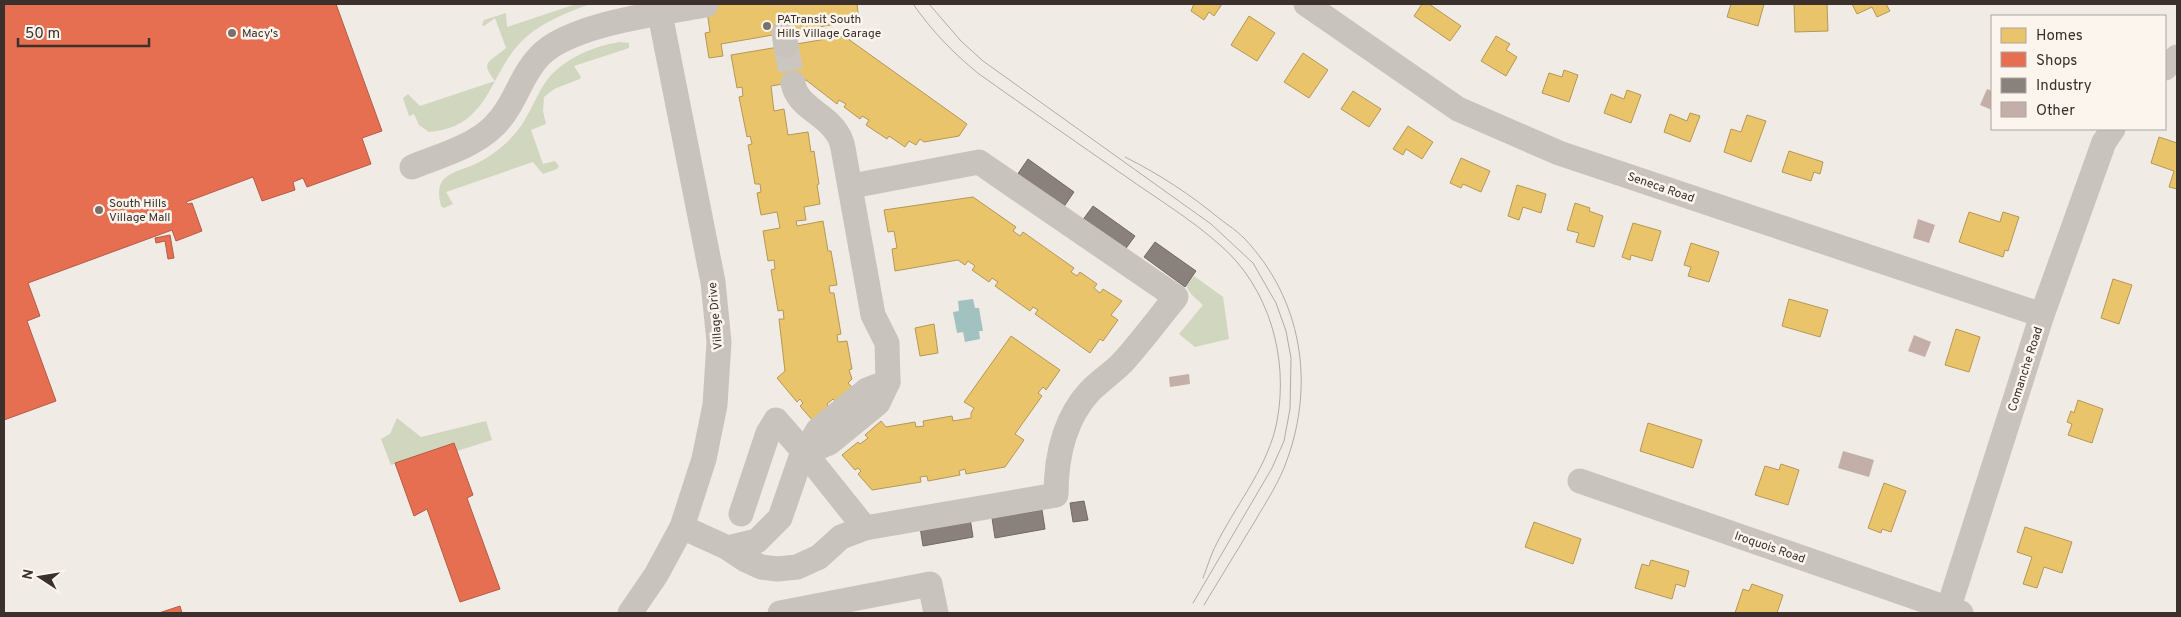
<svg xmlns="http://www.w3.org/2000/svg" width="2181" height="617" viewBox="0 0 2181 617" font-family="Overpass,sans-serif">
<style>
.green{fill:#d1d6bf}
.water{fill:#a1c2c1}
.homes{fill:#e9c46a;stroke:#b59857}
.shops{fill:#e76f51;stroke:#b35c46}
.industry{fill:#8a817c;stroke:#726964}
.building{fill:#c3afa7}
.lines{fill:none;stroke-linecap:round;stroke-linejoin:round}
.minor-tunnel{stroke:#ccc6c0;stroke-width:25;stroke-dasharray:25 12;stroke-linecap:butt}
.minor{stroke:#c9c3be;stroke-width:25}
.tram{stroke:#b1aca8;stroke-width:1}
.poi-dot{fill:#7a716c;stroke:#fbf5ee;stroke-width:2}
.labels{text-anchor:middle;stroke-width:5;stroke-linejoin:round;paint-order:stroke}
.poi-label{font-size:12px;fill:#3b302b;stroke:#fbf5ee;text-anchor:start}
.street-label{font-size:12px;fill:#3b302b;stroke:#fbf5ee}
</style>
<rect width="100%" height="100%" fill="#f0ebe5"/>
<g class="green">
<path d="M576,4h14c-24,9 -51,19 -70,39 -32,34 -31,84 -91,89l-10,-7 -5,-11 -5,2 -6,-18 5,-4 12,12 75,-25c-16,-20 -5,-19 11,-33l-11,-30 -11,8 -2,-1 2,-5 22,-7 1,14z"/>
<path d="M620,42l9,1v5l-55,18 7,11 -1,2 -26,10 -10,8 -1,14 3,13 -15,6 12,34 12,-3 4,5 -2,3 -14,5 -10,-12 -87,30 7,12 -9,4 -3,-2c-2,-8 -4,-18 2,-26 7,-8 21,-11 30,-15 12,-5 23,-13 32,-21 21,-19 25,-36 38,-58 15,-25 49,-40 77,-44z"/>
<path d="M1194,276l29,21 6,42 -34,8 -16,-13 24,-29 -12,-11 -5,-8z"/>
<path d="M397,418l24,19 65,-16 6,19 -35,11 -4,-8 -62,22 -10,-26 9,-5z"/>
</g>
<path class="water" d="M973,299l2,9h4l4,23h-4l1,8 -15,3 -2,-10 -6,1 -4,-21 6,-1 -1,-10z"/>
<g class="homes">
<path d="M706,4h151l2,16 -138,24 2,12 -14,2 -4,-25 5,-1z"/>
<path d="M1194,4h28l-8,12 -5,-4 -5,8 -13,-9z"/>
<path d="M1422,4h7l32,22 -11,15 -36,-25z"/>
<path d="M1731,4h33l-6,22 -31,-9z"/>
<path d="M1794,4h33l1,27 -33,1z"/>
<path d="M1852,4h34l4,7 -13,6 -5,-10 -15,7z"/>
<path d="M1249,16l26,17 -18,28 -26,-16z"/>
<path d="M844,36l123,88 -8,12 -35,6 -4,-3 -4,6 -7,-4 -4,6 -16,-11 -2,3 -21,-14 3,-5 -7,-4 -2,3 -16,-12 2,-3 -7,-4 -2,4 -31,-24 -35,6 3,25 10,-2 4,26 20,-3 3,20 3,-1 5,33 -2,1 3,19 -16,3 2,13 -10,1 1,5 26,-5 5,30h3l6,34 -8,1 1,7h4l7,41 -4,1 1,7 9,-1 5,28 -3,1 3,9 -4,4 5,5 -17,14 -3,-3 -6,5 2,4 -16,13 -13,-15 3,-3 -3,-4 -3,3 -20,-24 8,-7 -6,-52h5l-1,-9 -5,1 -7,-41 4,-1 -1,-9 -6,1 -5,-30 17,-3 -3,-16 -16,3 -4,-22 4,-1 -1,-8h-5l-7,-39 4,-1 -2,-8 -3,1 -8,-40 4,-1 -1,-9 -5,1 -6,-33z"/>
<path d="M1496,36l14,8 -4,6 11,7 -11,19 -25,-15z"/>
<path d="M1303,53l25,17 -19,28 -25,-16z"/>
<path d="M1564,70l14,5 -9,27 -27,-9 7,-20 13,4z"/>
<path d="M1627,90l14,5 -10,28 -27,-10 7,-19 13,5z"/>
<path d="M1353,91l28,18 -12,18 -28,-18z"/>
<path d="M1690,113l10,3 -10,26 -26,-10 6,-18 17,7z"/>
<path d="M1747,115l19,6 -15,41 -27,-10 7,-23 10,3z"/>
<path d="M1408,126l25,16 -11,17 -16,-10 -3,6 -10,-6z"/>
<path d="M2159,137l18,6v46l-8,-2 5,-16 -23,-8z"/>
<path d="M1789,151l34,11 -3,12 -6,-2 -3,9 -29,-9z"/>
<path d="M1461,158l29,13 -9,21 -18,-8 -2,4 -11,-5z"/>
<path d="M1517,185l29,9 -5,19 -18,-6 -4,13 -11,-4z"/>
<path d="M973,197l43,30 -3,4 7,5 3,-4 51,36 -3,4 6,4 3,-4 17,12 -3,4 6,5 3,-4 19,12 -11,14 7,5 -15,21 -3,-2 -10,14 -55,-39 3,-4 -5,-3 -3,4 -35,-25 3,-4 -6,-4 -3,4 -17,-12 3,-4 -7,-5 -3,4 -7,-5 -63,11 -3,-22 5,-1 -3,-17 -6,1 -4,-22z"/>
<path d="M1575,203l15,5 -1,3 14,5 -9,31 -18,-5 3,-9 -12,-3z"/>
<path d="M1969,212l31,10 3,-10 16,5 -11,34 -3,-1 -2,7 -44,-15z"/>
<path d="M1633,223l28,8 -9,30 -21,-6 -1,5 -8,-3z"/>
<path d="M1691,243l28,9 -10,30 -21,-6 3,-9 -7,-2z"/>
<path d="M2113,279l19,6 -13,39 -18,-6z"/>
<path d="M1789,299l39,11 -8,27 -38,-11z"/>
<path d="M934,324l4,29 -18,3 -5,-28z"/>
<path d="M1956,329l24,8 -11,35 -24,-7z"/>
<path d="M1011,336l49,34 -14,20 -3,-3 -5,6 4,3 -27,38 9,6 -19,27 -39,7 -1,-5 -6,2 1,4 -32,6 -1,-5 -7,1 1,5 -49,8 -14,-16 3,-3 -3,-3 -3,2 -13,-15 16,-13 2,2 8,-6 -3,-3 16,-14 5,6 29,-5 1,5 8,-1 -1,-5 29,-5 1,5 18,-3v-5l3,-5 -10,-6z"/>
<path d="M2078,400l25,9 -11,34 -24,-8 4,-11 -5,-2 4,-11 3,2z"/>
<path d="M1648,423l54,17 -9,28 -53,-17z"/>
<path d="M1781,464l18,6 -11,35 -33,-10 10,-29 14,4z"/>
<path d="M1884,483l22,8 -15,41 -9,-3 -1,4 -13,-5z"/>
<path d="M1534,522l47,17 -8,25 -48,-17z"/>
<path d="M2025,527l47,15 -10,31 -18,-6 -7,21 -14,-4 9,-27 -15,-5z"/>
<path d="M1651,560l38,11 -4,16 -9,-3 -4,15 -37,-11 7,-24 7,2z"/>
<path d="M1752,584l31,11 -6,18h-42l8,-24 6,2z"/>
</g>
<g class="shops">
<path d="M4,4h332l46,127 -20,7 9,26 -64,23 -4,-9 -10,4 2,8 -33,11 -9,-24 -67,25 2,2 4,-1 10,28 -26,10 -4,-11 -144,53 12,33 -13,5 29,80 -52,19z"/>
<path d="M170,235l4,23 -6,1 -3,-18 -9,2 -1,-5z"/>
<path d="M454,443l19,52 -6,3 33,91 -40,13 -33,-93 -13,7 -19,-53z"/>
<path d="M180,606l2,7h-23z"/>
</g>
<g class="industry">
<path d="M1028,159l46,33 -11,16 -46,-33z"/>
<path d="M1093,206l42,30 -11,15 -42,-30z"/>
<path d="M1155,242l41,29 -11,16 -41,-30z"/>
<path d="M1084,501l4,19 -15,2 -3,-19z"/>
<path d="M1042,510l3,19 -50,9 -3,-20z"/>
<path d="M970,518l3,19 -50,9 -3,-19z"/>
</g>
<g class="building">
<path d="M1987,89l5,2v19l-12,-5z"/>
<path d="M1918,219l17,6 -6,18 -16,-5z"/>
<path d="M1914,335l17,7 -6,15 -17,-6z"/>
<path d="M1189,374l1,10 -20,3 -1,-10z"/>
<path d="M1843,451l31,9 -5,17 -31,-9z"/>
</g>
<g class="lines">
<path class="minor-tunnel" d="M786,46l7,37"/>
<g class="minor">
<path d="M1306,4l152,105 101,44 483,162"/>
<path d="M784,33l2,13"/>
<path d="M2165,68l12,-11"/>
<path d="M793,83c4,24 32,30 44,50 3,4 5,10 6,15l30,167 14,28 1,39"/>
<path d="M412,167c27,-11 61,-20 82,-41 22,-21 27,-55 51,-75 35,-28 116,-38 161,-46"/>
<path d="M1580,481l381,132"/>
<path d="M741,514l27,-81 8,-13 29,33 60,75"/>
<path d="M682,527l46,21 18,12 15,7 16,2 20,-2 22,-10 22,-20 24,-9 191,-33c0,-37 8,-76 34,-104 10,-10 22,-18 32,-28 19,-21 36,-44 54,-66l-197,-135 -127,24"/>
<path d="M728,548l29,-7 23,-23 20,-58 18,-30 49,-40 21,-8 -10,21 -49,40 -24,10"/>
<path d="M630,613l26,-38 26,-48 22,-68 11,-54 4,-63 -6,-60 -55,-278"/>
<path d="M780,613l150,-29 6,29"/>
<path d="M1947,613l95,-298 62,-173 9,-13"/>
</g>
<g class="tram">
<path d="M913,4c19,27 40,49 66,70 48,34 97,68 146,102 31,22 66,43 95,69 49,42 69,113 57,176 -8,43 -38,80 -58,118 -7,12 -11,26 -16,39"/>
<path d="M929,4l32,37 22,20 228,163 42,39 23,40 10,28 5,27 -1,51 -6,32 -12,27 -79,135"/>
<path d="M1125,157c34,17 66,38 95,62 8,6 17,12 24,19 58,61 71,145 43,222 -7,21 -21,42 -32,61 -17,28 -34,56 -51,84"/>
</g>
</g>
<g class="poi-dot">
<circle cx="767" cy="26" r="5"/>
<circle cx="232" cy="33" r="5"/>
<circle cx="99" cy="210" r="5"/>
</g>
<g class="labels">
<g class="poi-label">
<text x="777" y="23">PATransit South<tspan x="777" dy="14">Hills Village Garage</tspan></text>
<text x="242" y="37">Macy's</text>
<text x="109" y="207">South Hills<tspan x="109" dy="14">Village Mall</tspan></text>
</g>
<g class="street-label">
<text transform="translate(1661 187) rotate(19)" y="4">Seneca Road</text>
<text transform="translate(715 316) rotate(-95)" y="4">Village Drive</text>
<text transform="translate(2025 369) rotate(-72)" y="4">Comanche Road</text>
<text transform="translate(1770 547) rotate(19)" y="4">Iroquois Road</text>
</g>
</g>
<rect width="2181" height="617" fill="none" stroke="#3b302b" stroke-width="10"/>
<rect x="1991" y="15" width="175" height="115" fill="#fbf5ee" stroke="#aea6a0"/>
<rect x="2001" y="28" width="25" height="15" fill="#e9c46a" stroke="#aea6a0"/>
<text x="2036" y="40" font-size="15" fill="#3b302b">Homes</text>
<rect x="2001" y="52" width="25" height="15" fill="#e76f51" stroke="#aea6a0"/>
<text x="2036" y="65" font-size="15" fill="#3b302b">Shops</text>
<rect x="2001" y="78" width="25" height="15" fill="#8a817c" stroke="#aea6a0"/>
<text x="2036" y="90" font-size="15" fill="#3b302b">Industry</text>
<rect x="2001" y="102" width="25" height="15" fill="#c3afa7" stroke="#aea6a0"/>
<text x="2036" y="115" font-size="15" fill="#3b302b">Other</text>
<g transform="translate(40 577) rotate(282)" stroke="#fbf5ee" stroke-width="4" paint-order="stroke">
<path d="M0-4L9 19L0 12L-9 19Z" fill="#3b302b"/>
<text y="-8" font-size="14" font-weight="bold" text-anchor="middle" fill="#3b302b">N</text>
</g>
<path d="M18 38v8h131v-8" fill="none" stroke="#3b302b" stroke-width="2.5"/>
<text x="25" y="38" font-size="15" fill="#3b302b" stroke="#fbf5ee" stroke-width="4" paint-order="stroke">50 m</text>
</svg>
